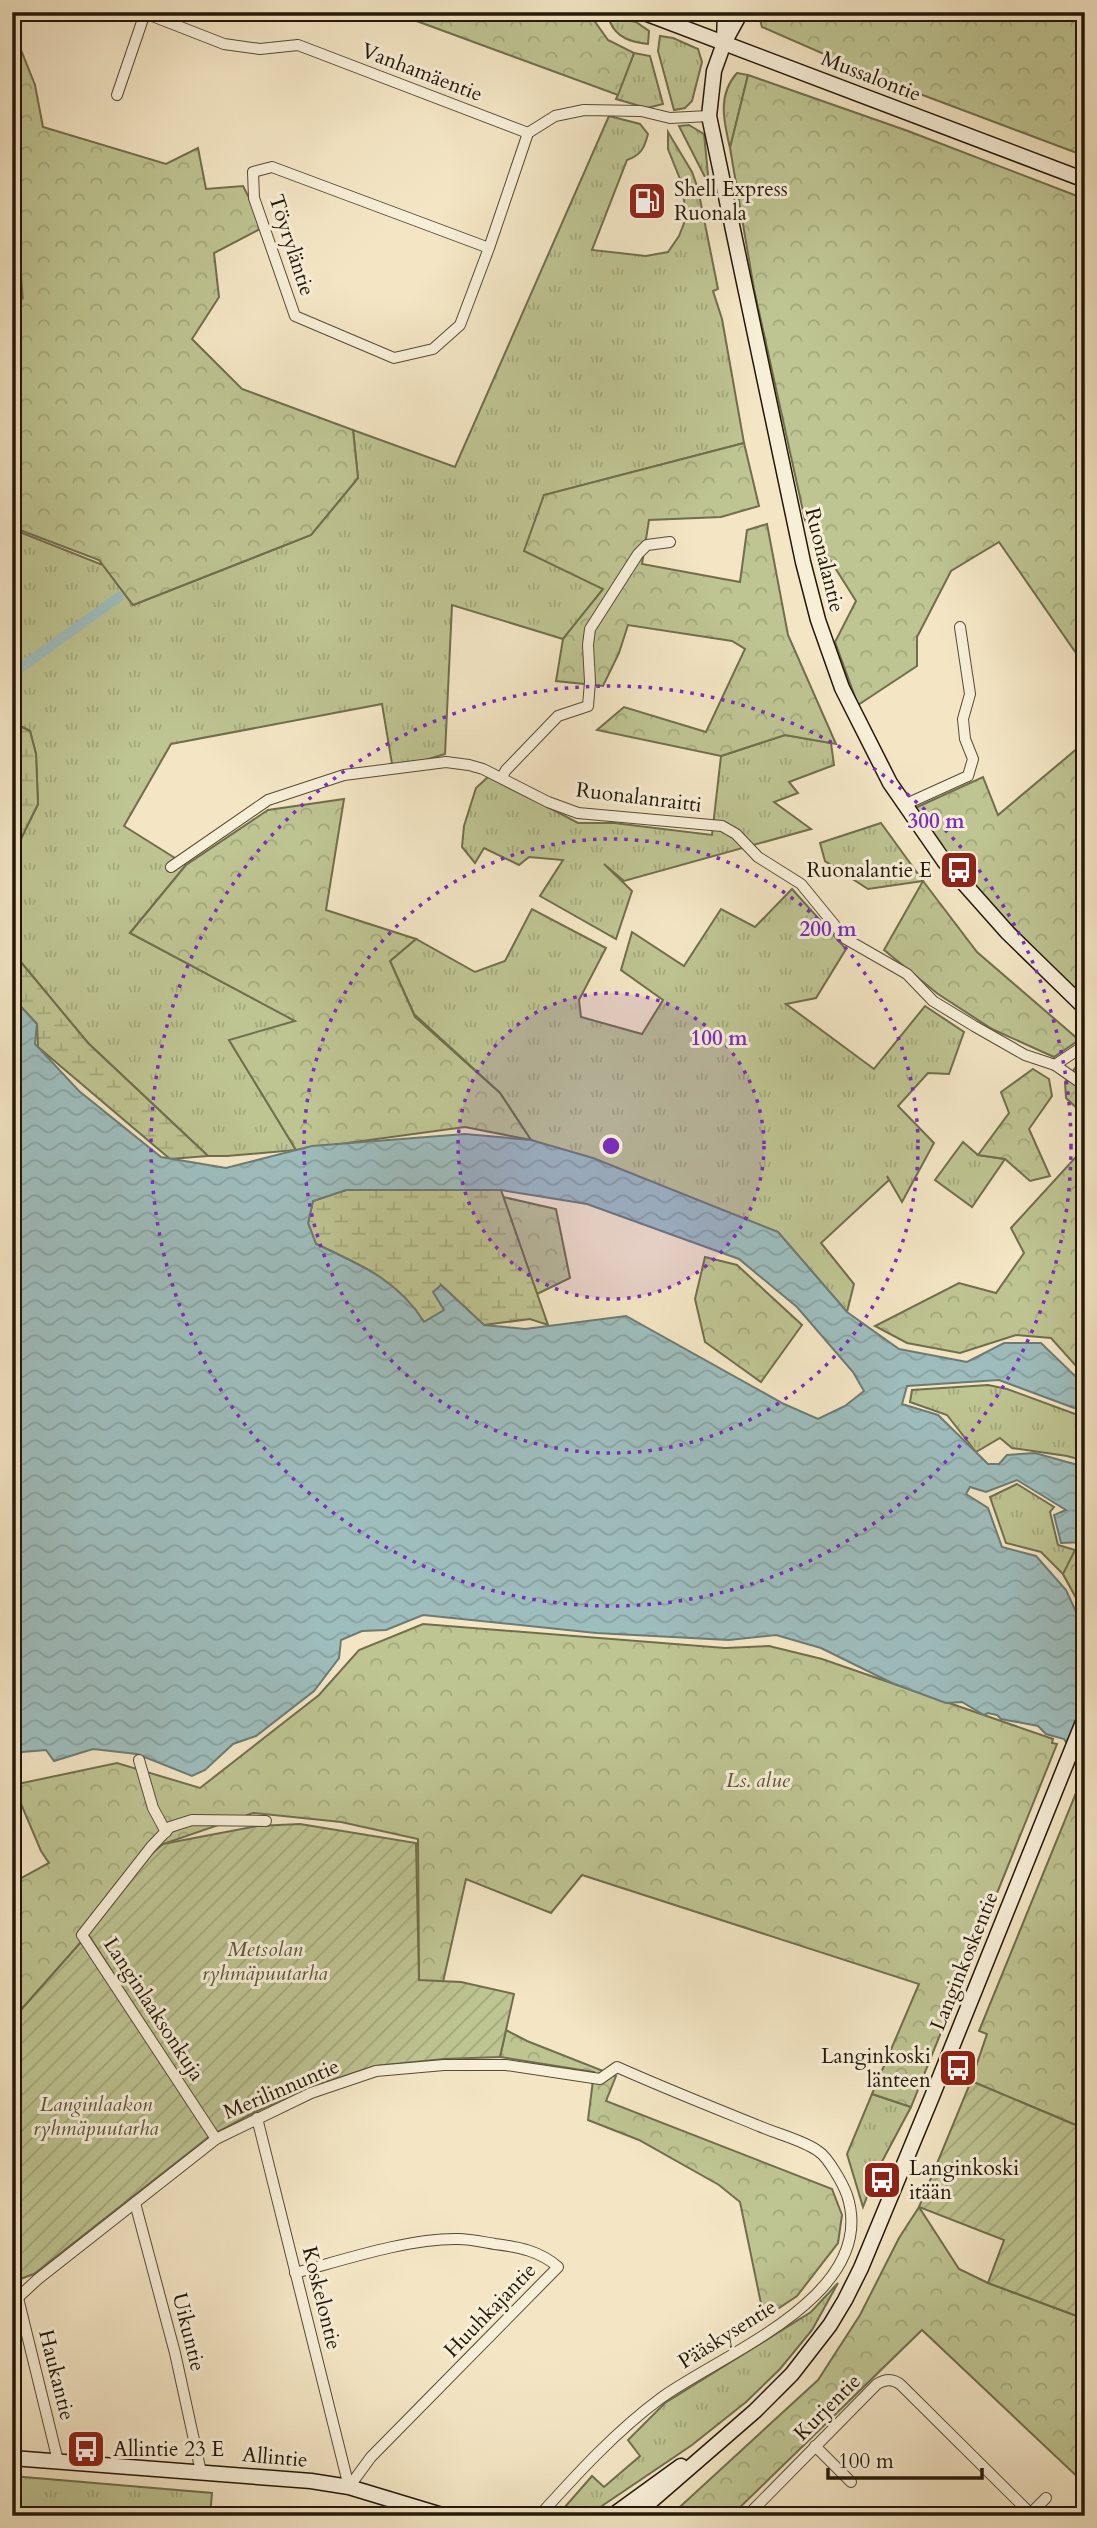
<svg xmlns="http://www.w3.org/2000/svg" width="1097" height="2528" viewBox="0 0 1097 2528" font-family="Cardo,serif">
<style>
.grass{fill:url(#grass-tufts);stroke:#706e4d;stroke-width:2}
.forest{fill:url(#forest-crowns);stroke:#706e4d;stroke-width:2}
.wetland{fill:url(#wetland-marsh);stroke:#706e4d;stroke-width:2}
.garden{fill:url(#garden-furrows);stroke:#706e4d;stroke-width:2}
.water{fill:url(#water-waves);stroke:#6d7b75;stroke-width:2;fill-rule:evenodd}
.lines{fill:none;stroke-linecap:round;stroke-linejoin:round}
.stream{stroke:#6d7b75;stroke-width:3.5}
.canal{stroke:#9ebdbd;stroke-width:10}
.street-casing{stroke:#574b37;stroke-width:12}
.secondary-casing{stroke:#231708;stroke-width:17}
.street{stroke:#f8efd9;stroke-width:10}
.secondary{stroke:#f8efd9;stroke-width:14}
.ring{fill:none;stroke:#7b2cbf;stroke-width:3.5;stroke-dasharray:3.5 7}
.labels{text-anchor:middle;stroke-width:6;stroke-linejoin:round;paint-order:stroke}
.street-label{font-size:21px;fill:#231708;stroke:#f8efd9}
.poi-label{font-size:21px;fill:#231708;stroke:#f8efd9;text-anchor:start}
.park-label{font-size:21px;font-style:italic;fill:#595438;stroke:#f8efd9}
.centre{fill:#7b2cbf;stroke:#f8efd9;stroke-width:3.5}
.ring-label{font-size:21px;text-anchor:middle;font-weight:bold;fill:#7b2cbf;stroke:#f8efd9;stroke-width:6;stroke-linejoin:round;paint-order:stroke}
</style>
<defs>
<pattern id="grass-tufts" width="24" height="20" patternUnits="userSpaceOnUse" patternTransform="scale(1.75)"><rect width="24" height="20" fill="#bec492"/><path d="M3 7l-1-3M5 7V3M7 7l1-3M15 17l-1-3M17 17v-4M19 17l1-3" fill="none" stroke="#a3a87c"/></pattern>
<pattern id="forest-crowns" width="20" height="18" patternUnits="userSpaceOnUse" patternTransform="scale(1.75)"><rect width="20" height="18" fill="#bec492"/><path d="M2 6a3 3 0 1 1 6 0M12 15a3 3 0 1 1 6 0" fill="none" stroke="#a3a87c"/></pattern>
<pattern id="wetland-marsh" width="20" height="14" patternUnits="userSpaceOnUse" patternTransform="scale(1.75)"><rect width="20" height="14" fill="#bec492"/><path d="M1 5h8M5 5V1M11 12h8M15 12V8" fill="none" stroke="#a3a87c"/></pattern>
<pattern id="garden-furrows" width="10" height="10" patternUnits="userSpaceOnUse" patternTransform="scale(1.75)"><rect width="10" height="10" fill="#bec492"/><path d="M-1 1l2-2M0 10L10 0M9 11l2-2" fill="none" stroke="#a3a87c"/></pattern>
<pattern id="water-waves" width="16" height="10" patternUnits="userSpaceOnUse" patternTransform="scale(1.75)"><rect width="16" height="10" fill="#9ebdbd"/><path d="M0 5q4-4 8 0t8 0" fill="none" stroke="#88a2a1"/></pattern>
</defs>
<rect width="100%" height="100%" fill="#f4e6c5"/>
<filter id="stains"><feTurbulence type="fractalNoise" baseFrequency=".00286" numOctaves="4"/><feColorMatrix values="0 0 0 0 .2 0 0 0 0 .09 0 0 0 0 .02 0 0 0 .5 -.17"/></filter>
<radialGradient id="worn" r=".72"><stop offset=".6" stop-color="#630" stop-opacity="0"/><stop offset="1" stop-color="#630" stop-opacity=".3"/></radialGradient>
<g class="grass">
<path d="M616,18l20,4 13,9 -1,13c-17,-2 -31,-6 -38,-22z"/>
<path d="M660,36l13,2 25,11 4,13 -10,39 -7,7 -11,2 -16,-59z"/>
<path d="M634,53l16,3 13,48 -16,4 -31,-9z"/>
<path d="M737,73l11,2 -18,73c-6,-26 -13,-53 7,-75z"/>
<path d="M609,116l31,8 8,10c-4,15 -7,21 -21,26l-35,90 54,6 22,-4 11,-16 7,-18 -4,-34 -14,-35v-17l24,40 6,17 20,100 -5,2 9,28 22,124 -200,52 59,94 -40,50 -111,-34 -7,149 -52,16 -11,-66 -211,40 -47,82 62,39 -56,68 166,88 -66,20 66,109 -69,6h-19l-120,-113 -73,-88 -3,-10v-88l26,-53 -2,-50 -6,-23 -18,-9v-193l91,36 30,40 178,-70 47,-57 -5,-48 102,37z"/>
<path d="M689,125l15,9 5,51 -30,-59z"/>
<path d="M785,735l46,8 3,22 -45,17 9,11 -24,9 37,27 -187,52 -20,-17 28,27 -16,48 -76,-43 23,-36 -34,-3 -10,8 -35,-17 -9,15 -13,-16 2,-21 12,-38 13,-12 89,47h36l98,12 9,-79z"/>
<path d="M881,823l42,58 -55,8 -43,-28 -5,-18z"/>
<path d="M792,889l54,60 -30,49 -30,6 88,65 51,-63 39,26 -15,42 -21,-1 -30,33 36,37 -32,59 -15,-26 2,4 -68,63 33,41 -7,28 -69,-80 -247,-92 -31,-47 -86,-79 -24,-53 26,-22 59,33 30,-11 27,-52 74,39 -27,52 2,17 61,17 21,-34 -42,-30 11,-38 52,34 37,-57 34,18z"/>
<path d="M963,1142l15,13 27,4 -33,48 -37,-27z"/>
<path d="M988,1385l19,4 68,25 10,1v46l-18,-5 -55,-8 -12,-10 -24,14 -29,-37 -37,-13 2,-12z"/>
<path d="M1017,1484l37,23 -4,5 8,33 17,5 10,-1v65l-22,-40 -22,-22 -35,-9 -16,-46z"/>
<path d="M872,2094l39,13 -33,62 -15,38 -16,-53z"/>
<path d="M838,2283l-26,47 -32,39 -34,33 -54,43 -105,71h-30l35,-40 12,11 36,-31 -12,-16 37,-37 146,-91z"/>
<path d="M12,2476l200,17 -2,23h-198z"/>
</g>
<g class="forest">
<path d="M392,12h196l20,28 26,13 -16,42z"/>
<path d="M758,12h327v144l-197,-74 -126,-55z"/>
<path d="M12,35l5,5 18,45 8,42 123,37 32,-16 8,41 37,-3 21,41 -50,26 5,44 -27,42 50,50 111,41 5,48 -47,57 -178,70 -34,-45 -87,-33z"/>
<path d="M748,75l160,56 177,68v467l-86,-124 -48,29 -34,66v29l-59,39 -23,-63 21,-41 -51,-81 -51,-231 -24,-141z"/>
<path d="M744,443l15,63 -38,11 -72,3 -7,44 98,18 7,-52 20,-6 21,111 48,109 -51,-9 -64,21 -124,-26 27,-23 82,25 39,-83 -13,-8 -104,-16 -9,28 -16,33 -47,-5 7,-42 40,-50 -79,-38 20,-56z"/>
<path d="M1085,742v258l-93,-94 -42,-47 -37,-50 70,-32 15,38z"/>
<path d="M344,799l-18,111 90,29 -26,22 25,56 85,76 31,47 -66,-13 -169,23 -67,-110 66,-19 -165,-88 56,-68 82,-55z"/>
<path d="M923,881l54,71 102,88 -25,17 -62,-28 -54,-35 -54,-44z"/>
<path d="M1085,1054v62l-19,-18 -1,-16z"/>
<path d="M1033,1069l16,10 3,17 -23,33 21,47 -20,5 -25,-22 -27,-4 31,-42 -8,-21z"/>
<path d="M1085,1147v229l-34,-38 -35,-3 -56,18 -53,-10 -32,-17 84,-43 37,10 28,-40 -13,-25z"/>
<path d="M503,1197l53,12 14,69 -33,16z"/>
<path d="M705,1257l32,8 65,60 -41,57 -56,-40 -10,-43z"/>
<path d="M1085,1549v65l-22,-40 12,-24z"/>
<path d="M423,1624l302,24 44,-2 53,13 231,80 -1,4 5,1 -146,363 -39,-13 47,-110 -337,-109 -31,38 -85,-34 -23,103 -24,-1 -1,-142 -77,-17 -88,-9 -90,31 -71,86 -80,90v-137l37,-20 -8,-12 -28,-66 104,-22 83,25 119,-93 40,-45z"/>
<path d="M1085,1771v358l-114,-48 16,-47 -8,-3z"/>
<path d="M506,2030l21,11 89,35 -10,25 226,88 10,26 -4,28 -41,53 -33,22 -24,-116 -21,-17 -80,-45 -51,-20 6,-48 -94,-15z"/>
<path d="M919,2207l40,62 29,14 97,36v165l-163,-154 -191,186h-61l148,-136 42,-65 39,-77z"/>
</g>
<g class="wetland">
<path d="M12,722l18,9 6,23 2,50 -26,53z"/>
<path d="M12,945l3,10 73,88 120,113 -38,3 -132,-112 -1,-23 -25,-27z"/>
<path d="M346,1190h155l47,135 -18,-6 -46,6 -43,-40 4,25 -21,12c-26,-42 -65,-58 -108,-78l-8,-21 5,-22z"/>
</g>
<g class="garden">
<path d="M300,1824l116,19 3,137 42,2 53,12 -14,63 -56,2 -69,7 -64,21 -56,25 -39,21 -128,-199 62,-79 13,-11 94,-18z"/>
<path d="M81,1942l129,194 -176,138 -22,8v-262z"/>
<path d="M971,2081l114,48v190l-97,-36 16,-43 -85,-33z"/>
</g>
<path class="water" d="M12,997l25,27 -2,20 44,47 82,66 65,11 86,-22 153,-12 66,6 62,18 185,74 69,80 52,37 68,13 37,-19h37l34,33 10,6v30l-86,-32 -92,6 -5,18 36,11 50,49h11l8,-9 28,-2 50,14v75l-24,1 -7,-28 12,-5 -49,-30 -31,12 -16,-5 -4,7 22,14 14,39 34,9 30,34 19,41v137l-4,-2 -17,-27 -18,-5 -8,-8 -37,-7 -4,-4 -9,-2 -4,2 -22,-13 -16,1 -54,-20 -71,-35 -45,-13 -47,5 -133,-7 -173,-18 -37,15 -24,1 -21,9 -2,18 -25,33 -58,45 -23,8 -28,26 -13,6 -55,-22 -44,-5 -39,12 -8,-11 -24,2 -10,12zM346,1190h155l86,14 152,55 58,48 56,65 11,19 -19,15 -27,13 -34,-15 -158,-88 -101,13 -41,-4 -43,-40 -8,7 11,18 -20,12c-26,-42 -65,-58 -108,-78l-8,-21 5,-22z"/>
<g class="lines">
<path class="stream" d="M12,253l7,10 3,35 -10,13"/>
<path class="canal" d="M12,674l107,-77"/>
<defs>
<g id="street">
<path d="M142,12l82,32 36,5 38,-4 230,88"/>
<path d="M117,95l28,-82"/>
<path d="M489,248l-217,-81 -19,5 1,26 41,118 99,42 39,-9 27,-24 29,-77 39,-115 27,-17 29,-6 57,1 29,7 39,-2"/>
<path d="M502,777l4,-7 52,-54 30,-10 2,-24 -2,-37 2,-16 48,-75 9,-9 23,-3"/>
<path d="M904,805l64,-29 5,-17 -8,-20 -2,-20 7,-25 -10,-67"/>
<path d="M171,867l97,-67 76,-25 102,-13 23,3 14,4 65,33 30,11 144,13 14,8 22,23 43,27 45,55 61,35 26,27 41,25 51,29 30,10 30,-20"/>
<path d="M1055,1065l30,21"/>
<path d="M139,1760l14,48 13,24"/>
<path d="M257,2118l92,369"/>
<path d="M216,2139l-134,-204 69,-88 19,-20 22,-7 74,1"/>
<path d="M135,2203l40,150 26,119"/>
<path d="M295,2273c48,-13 114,-35 163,-34 12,0 25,3 37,5 24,3 45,7 63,23l-187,190 -22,30"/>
<path d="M18,2298l40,163"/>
<path d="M12,2303l26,-24 178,-140 95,-46 65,-22 68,-6h62l94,14 17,-12c47,21 95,40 142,59 18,8 44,14 59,25 10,6 25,33 29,44 33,100 -124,158 -186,203 -45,33 -84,76 -122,118"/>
<path d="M815,2446l36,36"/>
<path d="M747,2516l130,-132c8,-5 16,-6 24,1l129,128"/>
<path d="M1028,2516l18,-18"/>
</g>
<g id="secondary">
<path d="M642,12l443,168"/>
<path d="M741,12l-17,31 -10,28 -5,45 94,446 15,58 24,68 48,95 54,78 64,72 77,75"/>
<path d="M724,42l1,-30"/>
<path d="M12,2458l299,23 38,6 96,29"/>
<path d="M612,2516l69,-50"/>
<path d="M634,2516l121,-105 37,-37 38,-49 15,-25 16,-32 70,-169 154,-382"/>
</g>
</defs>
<use href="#street" class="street-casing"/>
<use href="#secondary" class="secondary-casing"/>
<use href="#street" class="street"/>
<use href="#secondary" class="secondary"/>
</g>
<circle cx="611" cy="1146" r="153" fill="#7b2cbf" fill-opacity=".12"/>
<g class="ring">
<circle cx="611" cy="1146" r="153"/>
<circle cx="611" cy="1146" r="307"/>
<circle cx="611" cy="1146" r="460"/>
</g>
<defs>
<symbol id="fuel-square" viewBox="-11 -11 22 22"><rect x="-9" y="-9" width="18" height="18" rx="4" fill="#8f2418" stroke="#f8efd9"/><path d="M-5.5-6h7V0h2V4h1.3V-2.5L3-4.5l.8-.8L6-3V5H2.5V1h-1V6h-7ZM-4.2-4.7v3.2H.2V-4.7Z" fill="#fff"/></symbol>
<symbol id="bus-square" viewBox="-11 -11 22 22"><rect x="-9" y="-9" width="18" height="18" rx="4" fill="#8f2418" stroke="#f8efd9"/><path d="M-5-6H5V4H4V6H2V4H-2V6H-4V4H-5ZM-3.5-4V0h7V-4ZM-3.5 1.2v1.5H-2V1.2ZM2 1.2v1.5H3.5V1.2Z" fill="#fff"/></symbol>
</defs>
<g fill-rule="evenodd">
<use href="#fuel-square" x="625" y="179" width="44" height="44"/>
<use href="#bus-square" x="937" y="848" width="44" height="44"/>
<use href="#bus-square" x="936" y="2046" width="44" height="44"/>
<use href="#bus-square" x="860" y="2158" width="44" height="44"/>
<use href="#bus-square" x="64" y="2427" width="44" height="44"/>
</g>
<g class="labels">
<g class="street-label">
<text transform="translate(422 72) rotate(21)" y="7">Vanhamäentie</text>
<text transform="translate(871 76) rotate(21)" y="7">Mussalontie</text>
<text transform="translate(292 245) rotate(72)" y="7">Töyryläntie</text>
<text transform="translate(825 560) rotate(76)" y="7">Ruonalantie</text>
<text transform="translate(639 797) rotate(7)" y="7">Ruonalanraitti</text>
<text transform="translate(964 1961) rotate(-68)" y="7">Langinkoskentie</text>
<text transform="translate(154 2009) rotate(57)" y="7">Langinlaaksonkuja</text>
<text transform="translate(281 2089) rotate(-23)" y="7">Merilinnuntie</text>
<text transform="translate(322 2298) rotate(76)" y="7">Koskelontie</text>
<text transform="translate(490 2310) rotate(-46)" y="7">Huuhkajantie</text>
<text transform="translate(189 2332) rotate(76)" y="7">Uikuntie</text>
<text transform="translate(727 2334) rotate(-32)" y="7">Pääskysentie</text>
<text transform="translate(57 2375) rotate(76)" y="7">Haukantie</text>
<text transform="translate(827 2407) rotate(-45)" y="7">Kurjentie</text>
<text transform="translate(275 2457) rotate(5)" y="7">Allintie</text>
</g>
<g class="poi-label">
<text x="674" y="196">Shell Express<tspan x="674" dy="24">Ruonala</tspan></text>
<text x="932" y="877" text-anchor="end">Ruonalantie E</text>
<text x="931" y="2063" text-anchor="end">Langinkoski<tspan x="931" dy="24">länteen</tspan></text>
<text x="909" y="2175">Langinkoski<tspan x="909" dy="24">itään</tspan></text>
<text x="113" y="2456">Allintie 23 E</text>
</g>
<g class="park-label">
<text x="758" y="1787">Ls. alue</text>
<text x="265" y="1956">Metsolan<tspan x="265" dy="24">ryhmäpuutarha</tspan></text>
<text x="96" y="2111">Langinlaakon<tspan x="96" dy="24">ryhmäpuutarha</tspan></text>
</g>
</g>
<circle cx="611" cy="1146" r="10" class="centre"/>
<g class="ring-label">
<text x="936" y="828">300 m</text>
<text x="828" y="936">200 m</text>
<text x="719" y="1045">100 m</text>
</g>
<rect width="1097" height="2528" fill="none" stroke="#f4e6c5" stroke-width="42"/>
<rect x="14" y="14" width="1069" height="2500" fill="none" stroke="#231708" stroke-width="3.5"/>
<rect x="21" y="21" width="1055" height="2486" fill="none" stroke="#231708" stroke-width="2"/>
<path d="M828 2468v10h154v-10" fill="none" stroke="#231708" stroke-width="3.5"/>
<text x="838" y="2468" font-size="21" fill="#231708" stroke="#f8efd9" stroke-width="5" paint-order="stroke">100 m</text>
<rect width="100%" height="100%" filter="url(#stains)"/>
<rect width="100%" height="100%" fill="url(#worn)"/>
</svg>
